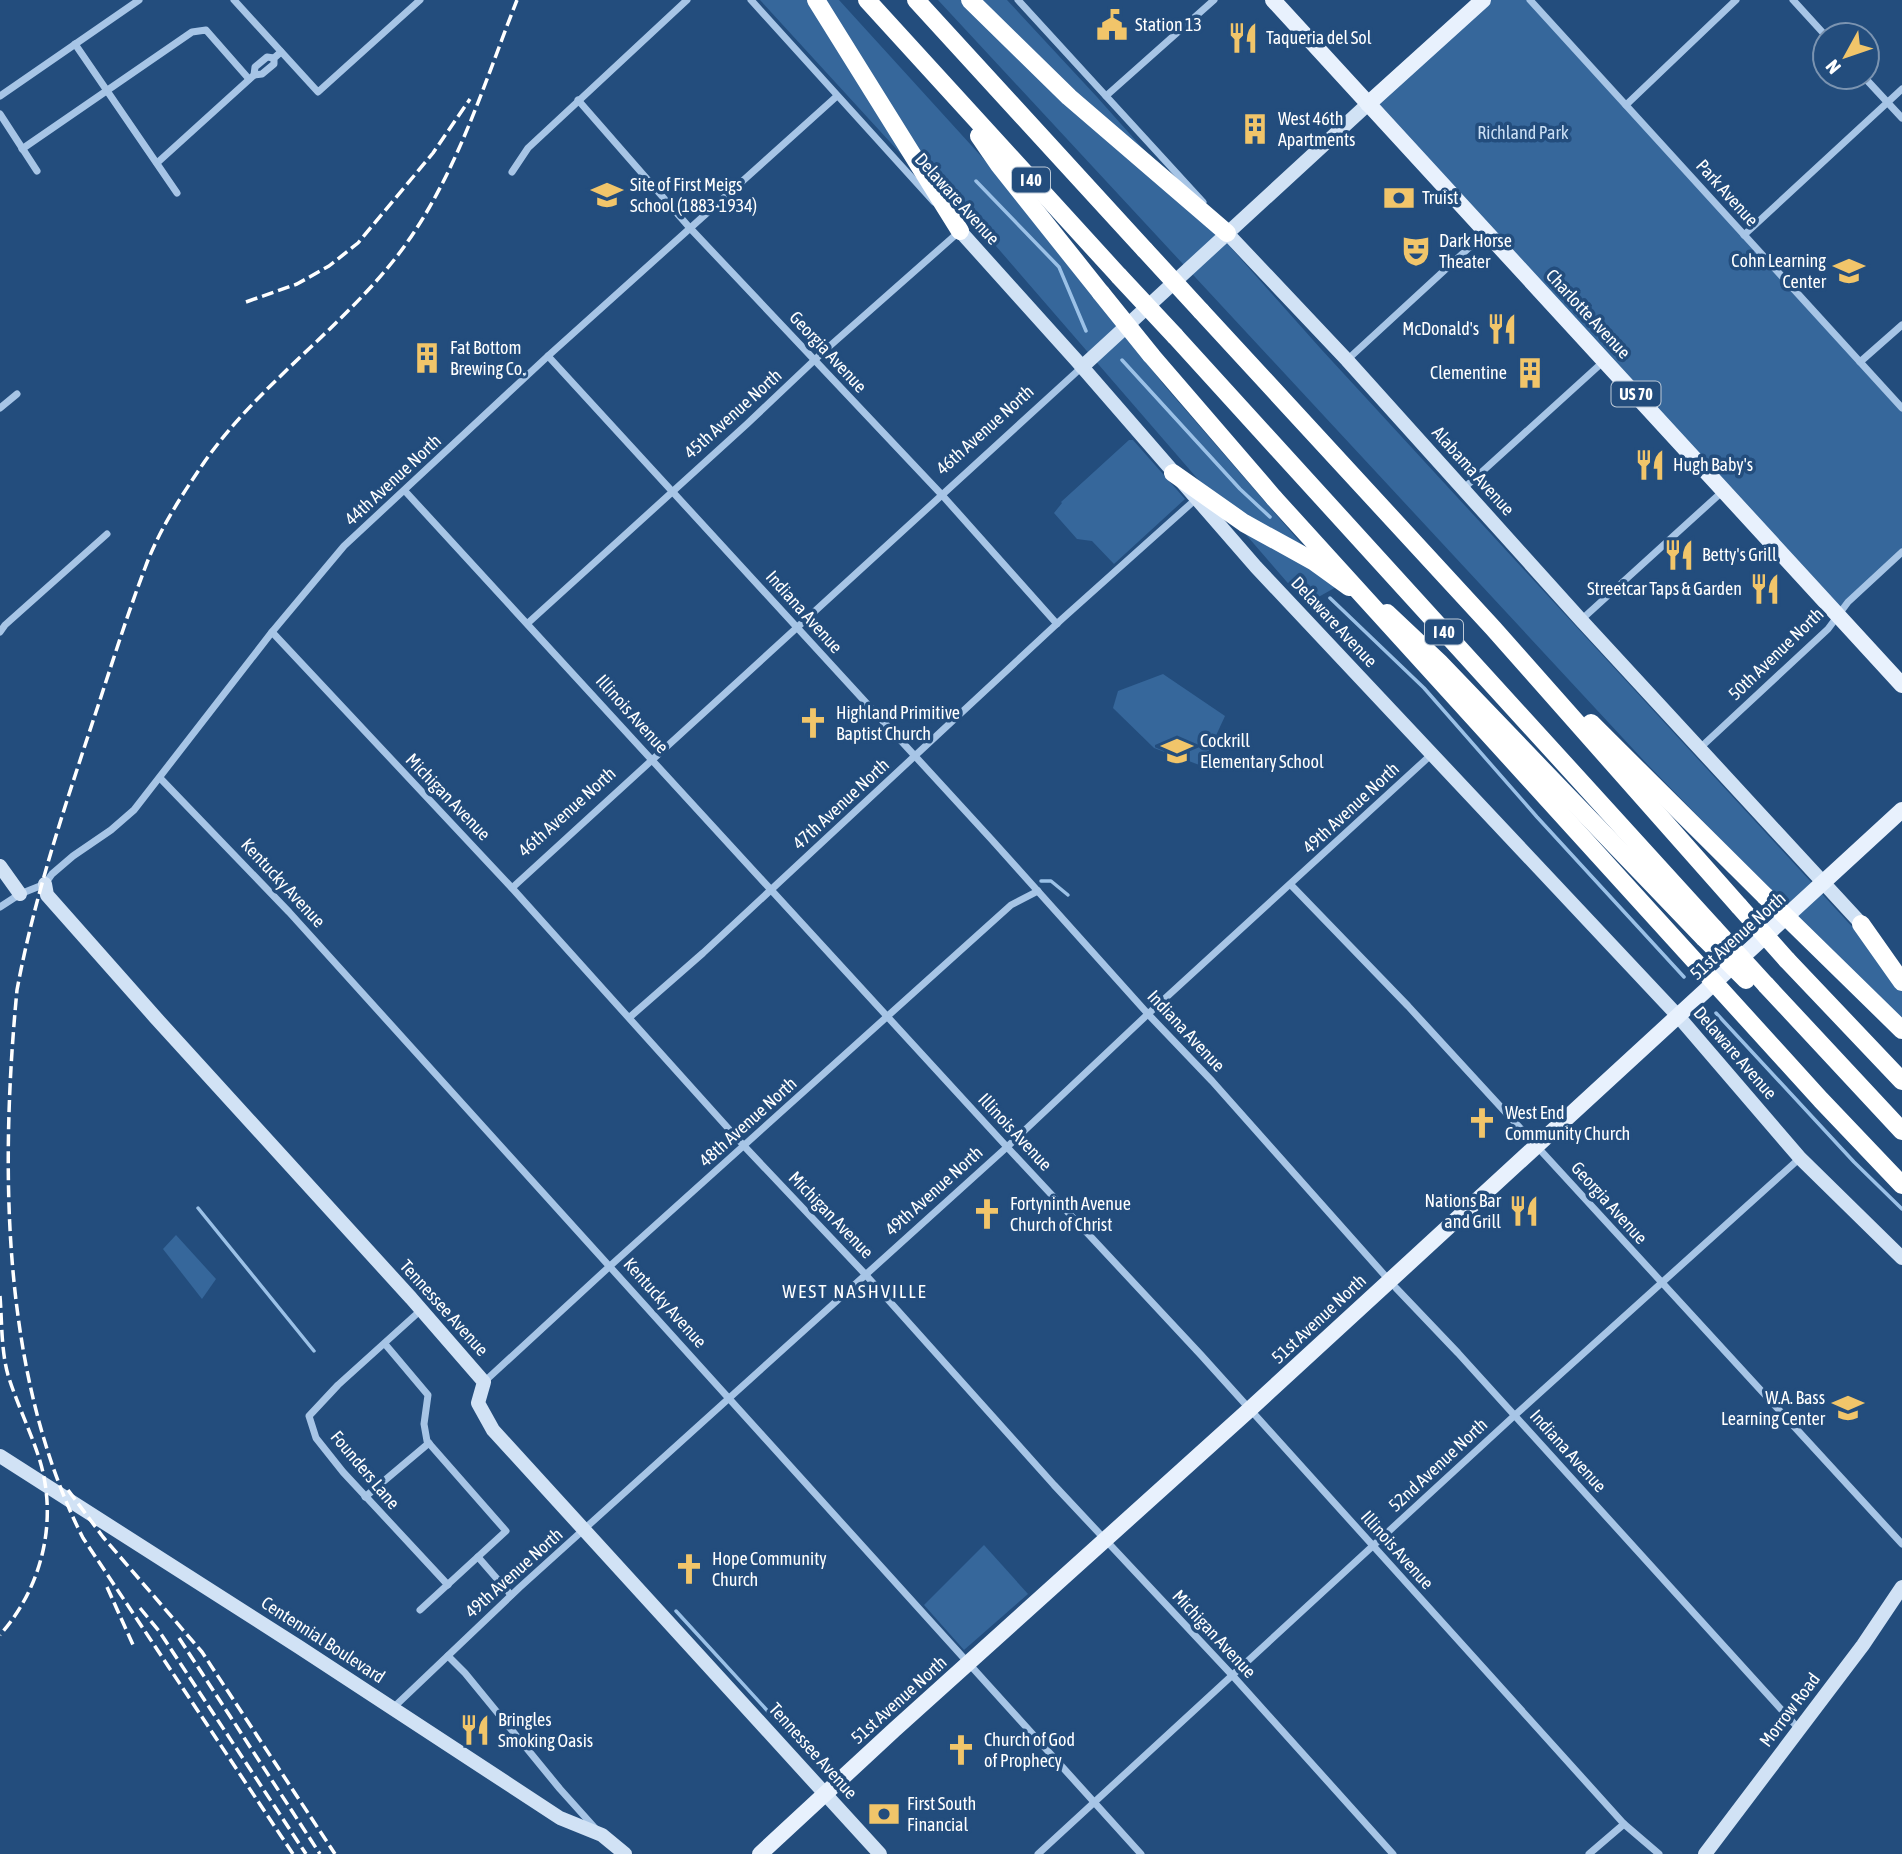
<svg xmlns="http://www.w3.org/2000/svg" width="1902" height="1854" viewBox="0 0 1902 1854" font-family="'Asap Condensed',sans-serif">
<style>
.green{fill:#36679b}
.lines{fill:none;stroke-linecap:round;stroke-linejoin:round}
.stream{stroke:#9bc1e7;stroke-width:3.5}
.street{stroke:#a7c5e6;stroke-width:7}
.secondary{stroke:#d1e2f5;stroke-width:14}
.primary{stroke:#e8f1fd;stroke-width:16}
.highway{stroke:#fff;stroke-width:18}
.rail{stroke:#fff;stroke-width:3.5;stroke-dasharray:12 5;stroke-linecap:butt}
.highway-bridge{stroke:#fff;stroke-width:18}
.labels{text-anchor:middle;stroke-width:7;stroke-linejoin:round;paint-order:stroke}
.shield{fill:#234d7d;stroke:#bdcad8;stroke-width:2}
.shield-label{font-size:16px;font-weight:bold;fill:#fff}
.poi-label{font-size:18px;fill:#fff;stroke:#234d7d;text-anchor:start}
.park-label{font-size:18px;fill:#cadff5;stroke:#234d7d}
.street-label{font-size:18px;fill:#fff;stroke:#234d7d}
.neighbourhood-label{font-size:19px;letter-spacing:2px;fill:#fff;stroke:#234d7d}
</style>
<rect width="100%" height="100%" fill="#234d7d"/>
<g class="green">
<path d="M760,0h79l162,178 163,207 174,201 -32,18 -330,-381 -64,-57z"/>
<path d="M938,0h69l90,97 224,252 581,632v44l-255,-261z"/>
<path d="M1483,0h47l372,408v144l-64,63 -470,-511z"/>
<path d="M1129,440h4l52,59 -71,65 -22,-23 -15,-2 -23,-26 8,-10 -1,-1z"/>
<path d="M1163,674l62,42 -23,50 -48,-18 -41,-40 5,-17z"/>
<path d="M176,1235l40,44 -14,20 -39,-50z"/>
<path d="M984,1545l44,49 -64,56 -40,-45z"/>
</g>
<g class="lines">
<g class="stream">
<path d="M976,181l83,86 27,64"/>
<path d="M1122,360l118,129 30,28"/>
<path d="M1330,598l94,90 113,129 147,160"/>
<path d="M1041,881h10l17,14"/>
<path d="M1716,1013l138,149 48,47"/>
<path d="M198,1208l116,143"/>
<path d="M676,1611l143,156"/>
</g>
<g class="street">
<path d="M234,0l84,92 102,-92"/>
<path d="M751,0l183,202"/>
<path d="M1018,0l185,202"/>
<path d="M1530,0l372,408"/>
<path d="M1793,0l32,35"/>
<path d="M75,44l102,149"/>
<path d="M254,75l1,-8 12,-10 7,1"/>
<path d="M1864,77l38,41"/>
<path d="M0,96l139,-96"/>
<path d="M1106,96l108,-96"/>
<path d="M578,100l111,127 253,268 115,129"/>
<path d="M1626,105l110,-105"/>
<path d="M0,114l37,57"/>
<path d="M22,149l170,-117 14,-2 43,49"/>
<path d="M157,163l97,-88 8,-1 12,-10v-6l7,-6"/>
<path d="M512,172l16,-24 159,-148"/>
<path d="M1744,235l158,-146"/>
<path d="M548,356l444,484 156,174 64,67 184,207 62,65 341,376"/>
<path d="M1347,360l138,-127"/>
<path d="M1860,362l42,-37"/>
<path d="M0,408l17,-14"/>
<path d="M1463,489l141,-128"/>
<path d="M405,491l602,656 194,208 423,469 35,30"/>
<path d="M1581,620l142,-129"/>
<path d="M528,623l219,-199 76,-72 137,-121"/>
<path d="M0,632l5,-7 102,-91"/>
<path d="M272,632l240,256 233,259 120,127 189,211 178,190 161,179"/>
<path d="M1700,748l128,-119 20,-27 54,-50"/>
<path d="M160,778l129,134 852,942"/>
<path d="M1291,885l117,121 494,538"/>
<path d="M512,888l570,-521"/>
<path d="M0,907l20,-13 25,-10 7,-10 21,-18 38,-26 23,-20 138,-178 72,-86 204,-190 289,-260"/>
<path d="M630,1017l73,-64 359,-334 134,-120"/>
<path d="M421,1310l-83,75 -29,31 7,22 27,34 105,113"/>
<path d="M385,1344l43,51 -4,29 3,17 79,90 -86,79"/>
<path d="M484,1382l126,-116 401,-361 27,-14"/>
<path d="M365,1497l64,-54"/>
<path d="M478,1557l33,38"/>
<path d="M448,1656l17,17 95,116 35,39"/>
<path d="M393,1708l126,-120 488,-441 141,-133 285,-261"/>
<path d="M1038,1854l476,-438 286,-258"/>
<path d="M1589,1854l35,-30"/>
</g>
<g class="secondary">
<path d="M960,231l117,130 179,206 422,449 122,142 102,100"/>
<path d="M1227,233l120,127 234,260 286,310"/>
<path d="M1082,367l286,-263"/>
<path d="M0,866l20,28"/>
<path d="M45,884l2,11 108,122 256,281 73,84 -6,21 15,27 387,424"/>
<path d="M0,1456l299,191 261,171 42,17 23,19"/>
<path d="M1705,1854l158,-209 39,-58"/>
</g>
<g class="primary">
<path d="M1273,0l629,685"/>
<path d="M1368,104l115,-104"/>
<path d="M760,1854l134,-124 355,-320 653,-600"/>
</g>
<g class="highway">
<path d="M816,0l144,231"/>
<path d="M867,0l252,276"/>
<path d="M916,0l229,250"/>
<path d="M970,0l99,97 158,136"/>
<path d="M979,136l20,29 102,128"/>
<path d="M1201,311l292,317 246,278"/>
<path d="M1175,336l539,592"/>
<path d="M1151,355l123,143"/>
<path d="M1173,473l71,50 69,38 36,26"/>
<path d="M1387,613l52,49 265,276"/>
<path d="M1591,723l174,173"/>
<path d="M1861,924l41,58"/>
<path d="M1787,960l115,121"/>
<path d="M1766,985l136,146"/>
</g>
<g class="rail">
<path d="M246,302l51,-18 32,-18 29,-23 75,-90 37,-54"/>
<path d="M0,1296c2,25 1,54 8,79 9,29 23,57 32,86 18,61 2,126 -40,174"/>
<path d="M68,1490l35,47 99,115 133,202"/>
<path d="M107,1587l27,60"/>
<path d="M140,1608l19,23 147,223"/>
<path d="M179,1638l141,216"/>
<path d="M293,1854l-210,-316c-82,-162 -83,-370 -66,-548 17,-92 47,-181 76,-269 17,-51 33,-103 52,-153 13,-36 36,-72 58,-104 53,-77 133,-131 191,-204 60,-76 88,-171 123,-260"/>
</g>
<g class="highway-bridge">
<path d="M1145,250l56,61"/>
<path d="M1119,276l56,60"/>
<path d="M1101,293l50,62"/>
<path d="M1274,498l547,602 81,85"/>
<path d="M1765,896l137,134"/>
<path d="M1739,906l48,54"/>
<path d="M1714,928l52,57"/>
<path d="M1704,938l42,42"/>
</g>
</g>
<defs>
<symbol id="civic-bare" viewBox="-9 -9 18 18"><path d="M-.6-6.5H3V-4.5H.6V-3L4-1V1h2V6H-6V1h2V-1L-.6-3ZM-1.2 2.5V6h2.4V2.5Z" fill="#f1c56a" stroke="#234d7d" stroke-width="2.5" paint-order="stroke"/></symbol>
<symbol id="restaurant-bare" viewBox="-9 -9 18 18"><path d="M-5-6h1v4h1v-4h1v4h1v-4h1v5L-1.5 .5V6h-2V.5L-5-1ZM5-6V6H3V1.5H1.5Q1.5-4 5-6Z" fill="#f1c56a" stroke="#234d7d" stroke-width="2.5" paint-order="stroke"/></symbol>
<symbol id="building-bare" viewBox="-9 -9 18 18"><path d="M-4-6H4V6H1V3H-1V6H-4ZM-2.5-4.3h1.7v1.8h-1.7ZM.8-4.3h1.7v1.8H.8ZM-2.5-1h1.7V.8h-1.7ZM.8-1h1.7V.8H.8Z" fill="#f1c56a" stroke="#234d7d" stroke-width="2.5" paint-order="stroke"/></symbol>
<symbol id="school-bare" viewBox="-9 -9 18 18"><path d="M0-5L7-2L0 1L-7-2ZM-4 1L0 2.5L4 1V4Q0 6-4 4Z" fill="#f1c56a" stroke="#234d7d" stroke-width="2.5" paint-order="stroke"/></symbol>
<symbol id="bank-bare" viewBox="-9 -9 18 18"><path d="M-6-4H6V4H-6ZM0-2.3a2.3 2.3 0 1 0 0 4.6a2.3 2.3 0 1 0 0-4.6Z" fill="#f1c56a" stroke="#234d7d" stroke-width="2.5" paint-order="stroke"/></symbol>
<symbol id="theatre-bare" viewBox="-9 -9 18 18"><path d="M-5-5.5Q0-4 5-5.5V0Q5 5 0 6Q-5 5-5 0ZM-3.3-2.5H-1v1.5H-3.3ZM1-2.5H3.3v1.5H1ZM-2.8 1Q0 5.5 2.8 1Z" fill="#f1c56a" stroke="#234d7d" stroke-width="2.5" paint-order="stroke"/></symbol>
<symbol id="university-bare" viewBox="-9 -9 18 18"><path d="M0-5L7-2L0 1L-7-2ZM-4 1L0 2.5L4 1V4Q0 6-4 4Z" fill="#f1c56a" stroke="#234d7d" stroke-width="2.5" paint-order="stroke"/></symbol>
<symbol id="church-bare" viewBox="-9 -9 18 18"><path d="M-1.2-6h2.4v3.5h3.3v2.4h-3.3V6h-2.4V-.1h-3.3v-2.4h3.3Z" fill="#f1c56a" stroke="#234d7d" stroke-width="2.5" paint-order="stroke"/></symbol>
</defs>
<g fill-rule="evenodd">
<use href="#civic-bare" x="1090" y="3" width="44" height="44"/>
<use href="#restaurant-bare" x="1221" y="16" width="44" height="44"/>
<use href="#building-bare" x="1233" y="107" width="44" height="44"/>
<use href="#school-bare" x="585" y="173" width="44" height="44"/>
<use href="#bank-bare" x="1377" y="176" width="44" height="44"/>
<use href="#theatre-bare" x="1394" y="229" width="44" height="44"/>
<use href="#university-bare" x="1827" y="249" width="44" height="44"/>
<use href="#restaurant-bare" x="1480" y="307" width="44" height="44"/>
<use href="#building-bare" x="405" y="336" width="44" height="44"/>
<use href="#building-bare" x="1508" y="351" width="44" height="44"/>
<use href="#restaurant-bare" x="1628" y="443" width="44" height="44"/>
<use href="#restaurant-bare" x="1657" y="533" width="44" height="44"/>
<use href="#restaurant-bare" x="1743" y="567" width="44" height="44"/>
<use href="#church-bare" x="791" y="701" width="44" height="44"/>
<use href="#school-bare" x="1155" y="729" width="44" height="44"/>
<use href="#church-bare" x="1460" y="1101" width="44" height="44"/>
<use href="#restaurant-bare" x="1502" y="1189" width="44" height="44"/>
<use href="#church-bare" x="965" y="1192" width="44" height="44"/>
<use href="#school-bare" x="1826" y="1386" width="44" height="44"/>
<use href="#church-bare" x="667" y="1547" width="44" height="44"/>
<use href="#restaurant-bare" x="453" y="1708" width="44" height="44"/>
<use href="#church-bare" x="939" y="1728" width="44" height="44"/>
<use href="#bank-bare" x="862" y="1792" width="44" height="44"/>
</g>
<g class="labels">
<g class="shield">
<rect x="1012" y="167.5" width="38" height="25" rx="5"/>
<rect x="1611.5" y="381.5" width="49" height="25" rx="5"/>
<rect x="1425" y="619.5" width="38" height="25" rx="5"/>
</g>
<g class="shield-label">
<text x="1031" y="186">I 40</text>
<text x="1636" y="400">US 70</text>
<text x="1444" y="638">I 40</text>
</g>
<g class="poi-label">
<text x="1135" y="31">Station 13</text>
<text x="1266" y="44">Taqueria del Sol</text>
<text x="1278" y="125">West 46th<tspan x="1278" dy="21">Apartments</tspan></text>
<text x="630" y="191">Site of First Meigs<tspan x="630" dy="21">School (1883-1934)</tspan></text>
<text x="1422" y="204">Truist</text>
<text x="1439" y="247">Dark Horse<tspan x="1439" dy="21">Theater</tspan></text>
<text x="1826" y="267" text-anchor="end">Cohn Learning<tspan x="1826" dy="21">Center</tspan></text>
<text x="1479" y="335" text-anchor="end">McDonald's</text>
<text x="450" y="354">Fat Bottom<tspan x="450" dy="21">Brewing Co.</tspan></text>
<text x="1507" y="379" text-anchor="end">Clementine</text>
<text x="1673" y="471">Hugh Baby's</text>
<text x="1702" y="561">Betty's Grill</text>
<text x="1742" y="595" text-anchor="end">Streetcar Taps &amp; Garden</text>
<text x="836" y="719">Highland Primitive<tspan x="836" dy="21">Baptist Church</tspan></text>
<text x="1200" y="747">Cockrill<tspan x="1200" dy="21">Elementary School</tspan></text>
<text x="1505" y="1119">West End<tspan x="1505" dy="21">Community Church</tspan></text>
<text x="1501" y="1207" text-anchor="end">Nations Bar<tspan x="1501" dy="21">and Grill</tspan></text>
<text x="1010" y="1210">Fortyninth Avenue<tspan x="1010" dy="21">Church of Christ</tspan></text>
<text x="1825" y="1404" text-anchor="end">W.A. Bass<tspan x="1825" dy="21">Learning Center</tspan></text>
<text x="712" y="1565">Hope Community<tspan x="712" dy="21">Church</tspan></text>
<text x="498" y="1726">Bringles<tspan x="498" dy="21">Smoking Oasis</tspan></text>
<text x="984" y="1746">Church of God<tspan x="984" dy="21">of Prophecy</tspan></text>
<text x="907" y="1810">First South<tspan x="907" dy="21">Financial</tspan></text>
</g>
<g class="park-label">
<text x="1523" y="139">Richland Park</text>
</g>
<g class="street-label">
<text transform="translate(1727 193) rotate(48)" y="6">Park Avenue</text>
<text transform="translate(957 199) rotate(48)" y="6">Delaware Avenue</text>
<text transform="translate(1588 314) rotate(47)" y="6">Charlotte Avenue</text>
<text transform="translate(828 352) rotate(47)" y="6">Georgia Avenue</text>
<text transform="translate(733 414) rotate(-42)" y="6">45th Avenue North</text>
<text transform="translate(985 430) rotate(-42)" y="6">46th Avenue North</text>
<text transform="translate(1473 471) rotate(48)" y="6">Alabama Avenue</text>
<text transform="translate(393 480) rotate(-43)" y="6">44th Avenue North</text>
<text transform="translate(804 612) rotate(48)" y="6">Indiana Avenue</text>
<text transform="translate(1334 622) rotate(47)" y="6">Delaware Avenue</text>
<text transform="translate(1776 654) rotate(-44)" y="6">50th Avenue North</text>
<text transform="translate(632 714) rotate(48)" y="6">Illinois Avenue</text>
<text transform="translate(448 797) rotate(46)" y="6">Michigan Avenue</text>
<text transform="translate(841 804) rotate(-43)" y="6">47th Avenue North</text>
<text transform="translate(1351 808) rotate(-43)" y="6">49th Avenue North</text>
<text transform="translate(567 812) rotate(-42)" y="6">46th Avenue North</text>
<text transform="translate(283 883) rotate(47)" y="6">Kentucky Avenue</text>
<text transform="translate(1738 936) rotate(-42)" y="6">51st Avenue North</text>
<text transform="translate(1186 1031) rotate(47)" y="6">Indiana Avenue</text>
<text transform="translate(1735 1053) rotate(49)" y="6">Delaware Avenue</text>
<text transform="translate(748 1122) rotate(-42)" y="6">48th Avenue North</text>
<text transform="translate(1015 1132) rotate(47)" y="6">Illinois Avenue</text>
<text transform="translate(934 1191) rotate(-42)" y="6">49th Avenue North</text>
<text transform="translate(1609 1203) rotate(48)" y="6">Georgia Avenue</text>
<text transform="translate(831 1215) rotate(46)" y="6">Michigan Avenue</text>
<text transform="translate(665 1303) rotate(48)" y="6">Kentucky Avenue</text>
<text transform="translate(444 1308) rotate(48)" y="6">Tennessee Avenue</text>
<text transform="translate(1319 1319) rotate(-43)" y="6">51st Avenue North</text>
<text transform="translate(1568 1451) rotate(48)" y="6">Indiana Avenue</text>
<text transform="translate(1438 1465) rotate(-43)" y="6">52nd Avenue North</text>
<text transform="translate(365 1470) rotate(50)" y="6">Founders Lane</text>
<text transform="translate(1397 1550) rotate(48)" y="6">Illinois Avenue</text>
<text transform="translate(514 1573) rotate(-42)" y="6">49th Avenue North</text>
<text transform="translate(1214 1634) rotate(47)" y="6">Michigan Avenue</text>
<text transform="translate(323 1640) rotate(33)" y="6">Centennial Boulevard</text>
<text transform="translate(899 1700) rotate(-42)" y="6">51st Avenue North</text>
<text transform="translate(1790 1710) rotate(-53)" y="6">Morrow Road</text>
<text transform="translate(813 1751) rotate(48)" y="6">Tennessee Avenue</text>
</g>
<g class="neighbourhood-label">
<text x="855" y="1298">WEST NASHVILLE</text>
</g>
</g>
<g transform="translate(1846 56) rotate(230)"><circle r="33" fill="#234d7d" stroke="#7b94b1" stroke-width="2"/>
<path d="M0-5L12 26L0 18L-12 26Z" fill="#f1c56a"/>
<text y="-10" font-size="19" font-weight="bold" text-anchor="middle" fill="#ffffff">N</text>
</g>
</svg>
